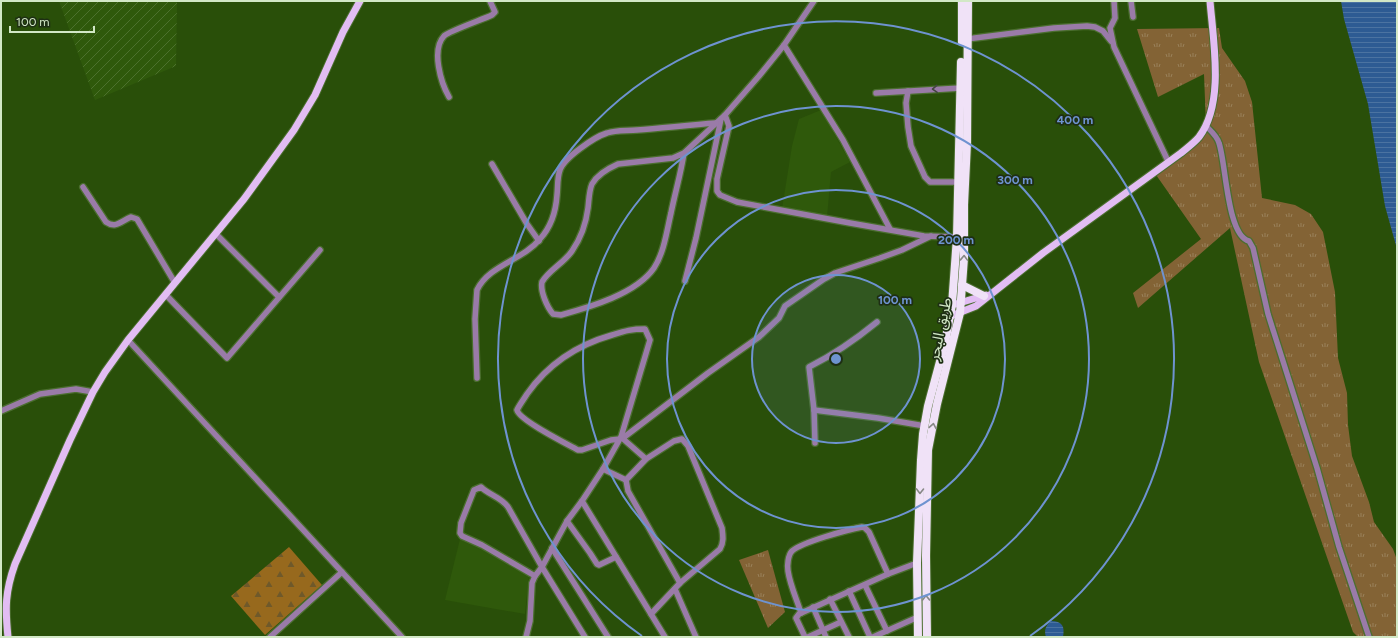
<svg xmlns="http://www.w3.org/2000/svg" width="1398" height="638" viewBox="0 0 1398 638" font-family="Figtree,'Noto Sans Arabic',sans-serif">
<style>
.built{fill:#2f590b}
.industrial{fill:url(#industrial-furrows)}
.grass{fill:url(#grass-tufts)}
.forest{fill:url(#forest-firs)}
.water{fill:url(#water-rules)}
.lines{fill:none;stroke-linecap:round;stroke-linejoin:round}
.minor-casing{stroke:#4b6e2f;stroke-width:8}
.major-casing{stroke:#4b6e2f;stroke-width:9}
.highway-casing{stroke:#4b6e2f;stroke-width:10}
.minor{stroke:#9a7ba8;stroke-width:5.5}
.major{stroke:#e2bdf3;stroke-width:7}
.highway{stroke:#f0e2f7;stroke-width:8}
.oneway{stroke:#434640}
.oneway2{stroke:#878886}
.ring{fill:none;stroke:#6e93d0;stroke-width:2}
.labels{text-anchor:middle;stroke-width:3.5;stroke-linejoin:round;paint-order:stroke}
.street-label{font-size:15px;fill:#d2e8c6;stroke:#1e2f14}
.centre{fill:#6e93d0;stroke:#1e2f14;stroke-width:2}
.ring-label{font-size:12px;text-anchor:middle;font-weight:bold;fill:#6e93d0;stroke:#1e2f14;stroke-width:3.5;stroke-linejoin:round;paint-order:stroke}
</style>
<defs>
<pattern id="industrial-furrows" width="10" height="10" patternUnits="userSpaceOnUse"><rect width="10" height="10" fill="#2f590b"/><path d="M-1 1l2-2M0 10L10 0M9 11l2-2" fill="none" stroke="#4c712d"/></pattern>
<pattern id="grass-tufts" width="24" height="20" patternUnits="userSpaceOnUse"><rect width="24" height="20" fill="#836335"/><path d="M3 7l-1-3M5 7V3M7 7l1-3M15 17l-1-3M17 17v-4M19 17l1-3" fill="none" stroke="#99815a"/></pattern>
<pattern id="forest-firs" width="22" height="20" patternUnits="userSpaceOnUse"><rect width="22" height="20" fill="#97691d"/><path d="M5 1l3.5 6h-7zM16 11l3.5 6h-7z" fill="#6f592a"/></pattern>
<pattern id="water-rules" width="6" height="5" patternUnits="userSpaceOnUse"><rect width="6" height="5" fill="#2d5b93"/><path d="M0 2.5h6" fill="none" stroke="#4b73a1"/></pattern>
</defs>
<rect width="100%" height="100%" fill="#294f09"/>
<g class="built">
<path d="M821,110l29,52 -19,10 -4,45 -45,-8 10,-63 7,-27z"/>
<path d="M460,539l20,9 49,29 -4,37 -80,-14z"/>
</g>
<path class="industrial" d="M59,1h118l-1,65 -81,34z"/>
<g class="grass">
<path d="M1219,28l3,20 23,33 7,21 10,96 33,7 16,9 12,18 12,60 3,66 9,35 1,32 4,31 17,46 5,20 19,27 4,11v77h-39l-5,-5 -94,-270 -29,-134 -92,80 -5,-15 68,-54 -47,-67 27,-19 25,-27 -2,-52 -46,23 -21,-68z"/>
<path d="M768,550l17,62 -17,16 -29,-68z"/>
</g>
<path class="forest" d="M289,547l33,38 -57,50 -34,-39z"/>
<g class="water">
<path d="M1341,1h56v248l-12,-43 -17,-102 -24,-85z"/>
<path d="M1051,621c11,0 14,5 12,16h-17c-2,-6 -1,-11 5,-16z"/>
</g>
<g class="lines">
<defs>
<g id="minor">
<path d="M1114,1l1,17 -5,10 4,19 54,114"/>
<path d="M1131,1l2,16"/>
<path d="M967,39l87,-11 33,-2 8,1 8,4 8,10"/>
<path d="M784,45l59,95 47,89"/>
<path d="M908,91l-2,12 2,24 3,19 14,31 5,5h29"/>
<path d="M876,93l85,-5"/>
<path d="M449,97c-8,-14 -18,-47 -5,-61 5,-5 40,-17 48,-21l3,-3 -5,-11"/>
<path d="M725,115l4,11 -12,53v12l3,4 17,7 113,21 74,13 33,1"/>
<path d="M1206,126c5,5 11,10 13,17 7,20 8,93 30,98l4,7 15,66 49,154 22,79 30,90"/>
<path d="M684,153c-3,20 -9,40 -13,60 -4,17 -7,40 -17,55 -18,26 -64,39 -93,47l-8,-1c-6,-7 -13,-23 -11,-32 7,-12 22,-19 30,-31 9,-13 14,-27 16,-43 1,-8 1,-17 4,-24 5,-9 17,-16 26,-20l55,-6 11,-5 41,-38 34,-39 25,-31 30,-44"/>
<path d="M492,164l35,60 12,17"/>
<path d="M83,187l23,35c10,7 15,-1 25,-5l6,2 38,64"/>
<path d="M216,234l63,63"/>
<path d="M685,281l11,-43 25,-119"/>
<path d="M166,295l61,63 93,-108"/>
<path d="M128,340l274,297"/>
<path d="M477,378l-2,-59 2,-29c12,-25 46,-30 63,-51 11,-12 16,-29 17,-44 1,-9 0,-17 3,-25 4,-12 34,-33 47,-37 9,-3 20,-2 30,-3 26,-2 52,-5 79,-7"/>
<path d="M814,410l64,8 47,8"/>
<path d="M1,411l39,-17 36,-5 17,3"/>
<path d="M621,437l25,22"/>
<path d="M623,438l85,-65 51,-36 20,-19 6,-12 39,-27 11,-6 45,-15 22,-8 29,-14"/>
<path d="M815,443l-1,-33 -5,-43c24,-12 46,-27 68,-45"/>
<path d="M603,469l23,11"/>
<path d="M626,480l20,-21 28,-18 8,-2 6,7 34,82c1,8 2,14 -2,21l-40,34 -29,31"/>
<path d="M626,480l2,11 52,92"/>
<path d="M582,501l83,136"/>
<path d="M567,521l23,32 7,11 2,1 17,-8"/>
<path d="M552,548l56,89"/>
<path d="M535,576l-53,-31 -20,-9 -2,-3 1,-10 13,-33 7,-3c8,8 20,10 27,20l34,60 43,70"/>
<path d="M865,585l22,46"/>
<path d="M675,589l21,48"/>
<path d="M849,591l21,46"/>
<path d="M830,599l19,38"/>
<path d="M813,607l13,30"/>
<path d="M801,613c-4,-13 -11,-28 -13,-42 -1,-5 0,-16 4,-20 10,-9 55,-21 70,-24l3,1 4,4 19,42"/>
<path d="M270,637l72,-65"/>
<path d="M526,637l4,-16 2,-38 3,-7 7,-9 25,-46 15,-20 21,-32 18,-32 29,-97 -5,-11c-14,0 -20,2 -33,6 -35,10 -64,29 -85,59 -3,5 -7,10 -10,16 2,10 50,34 61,40h4l29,-10 9,-1"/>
<path d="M805,637l-9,-19 3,-4 89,-40 29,-11"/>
<path d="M808,637l33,-15"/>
<path d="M873,637l45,-20"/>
</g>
<g id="major">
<path d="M956,304l30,-9"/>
<path d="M951,316l25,-10 67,-53 138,-100c6,-5 13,-10 18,-16 26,-34 14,-97 11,-136"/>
<path d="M8,637c-3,-29 -3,-45 7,-73l55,-124 23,-48 12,-20 23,-32 116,-141 50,-69 21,-35 28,-63 17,-31"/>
</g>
<g id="highway">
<path d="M962,42v-41"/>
<path d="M962,285l22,11"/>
<path d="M918,637l-1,-74 4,-103 2,-26 5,-28 17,-63 7,-38 5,-68 4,-175"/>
<path d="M927,637l-1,-81 2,-106 9,-46 23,-91 4,-55v-53l3,-62 1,-142"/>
</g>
</defs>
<use href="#minor" class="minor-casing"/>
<use href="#major" class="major-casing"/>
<use href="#highway" class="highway-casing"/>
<use href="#minor" class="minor"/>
<use href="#major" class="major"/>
<use href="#highway" class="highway"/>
</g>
<defs><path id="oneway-chevron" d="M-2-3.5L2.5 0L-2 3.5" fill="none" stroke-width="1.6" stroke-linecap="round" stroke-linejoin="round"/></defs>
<use class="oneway" href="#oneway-chevron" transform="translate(935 89) rotate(176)"/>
<g class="oneway2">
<use href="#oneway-chevron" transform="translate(964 258) rotate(-88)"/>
<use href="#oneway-chevron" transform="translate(933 426) rotate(-80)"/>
<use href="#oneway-chevron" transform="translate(920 491) rotate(91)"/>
<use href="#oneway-chevron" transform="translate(926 598) rotate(-92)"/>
</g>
<circle cx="836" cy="359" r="84" fill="#6e93d0" fill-opacity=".12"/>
<g class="ring">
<circle cx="836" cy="359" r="84"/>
<circle cx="836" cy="359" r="169"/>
<circle cx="836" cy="359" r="253"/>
<path d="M642 636A338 338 0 1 1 1030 636"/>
</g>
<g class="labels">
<g class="street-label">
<text transform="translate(940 329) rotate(-78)" y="5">طريق البحر</text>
</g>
</g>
<circle cx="836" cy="359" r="6" class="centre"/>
<g class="ring-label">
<text x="1075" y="124">400 m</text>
<text x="1015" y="184">300 m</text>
<text x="956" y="244">200 m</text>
<text x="895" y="304">100 m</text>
</g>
<rect width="1398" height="638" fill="none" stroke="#d2e8c6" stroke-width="4"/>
<path d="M10 26v6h84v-6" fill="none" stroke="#d2e8c6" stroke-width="2"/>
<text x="16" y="26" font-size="12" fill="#d2e8c6" stroke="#1e2f14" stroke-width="3" paint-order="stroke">100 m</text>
</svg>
